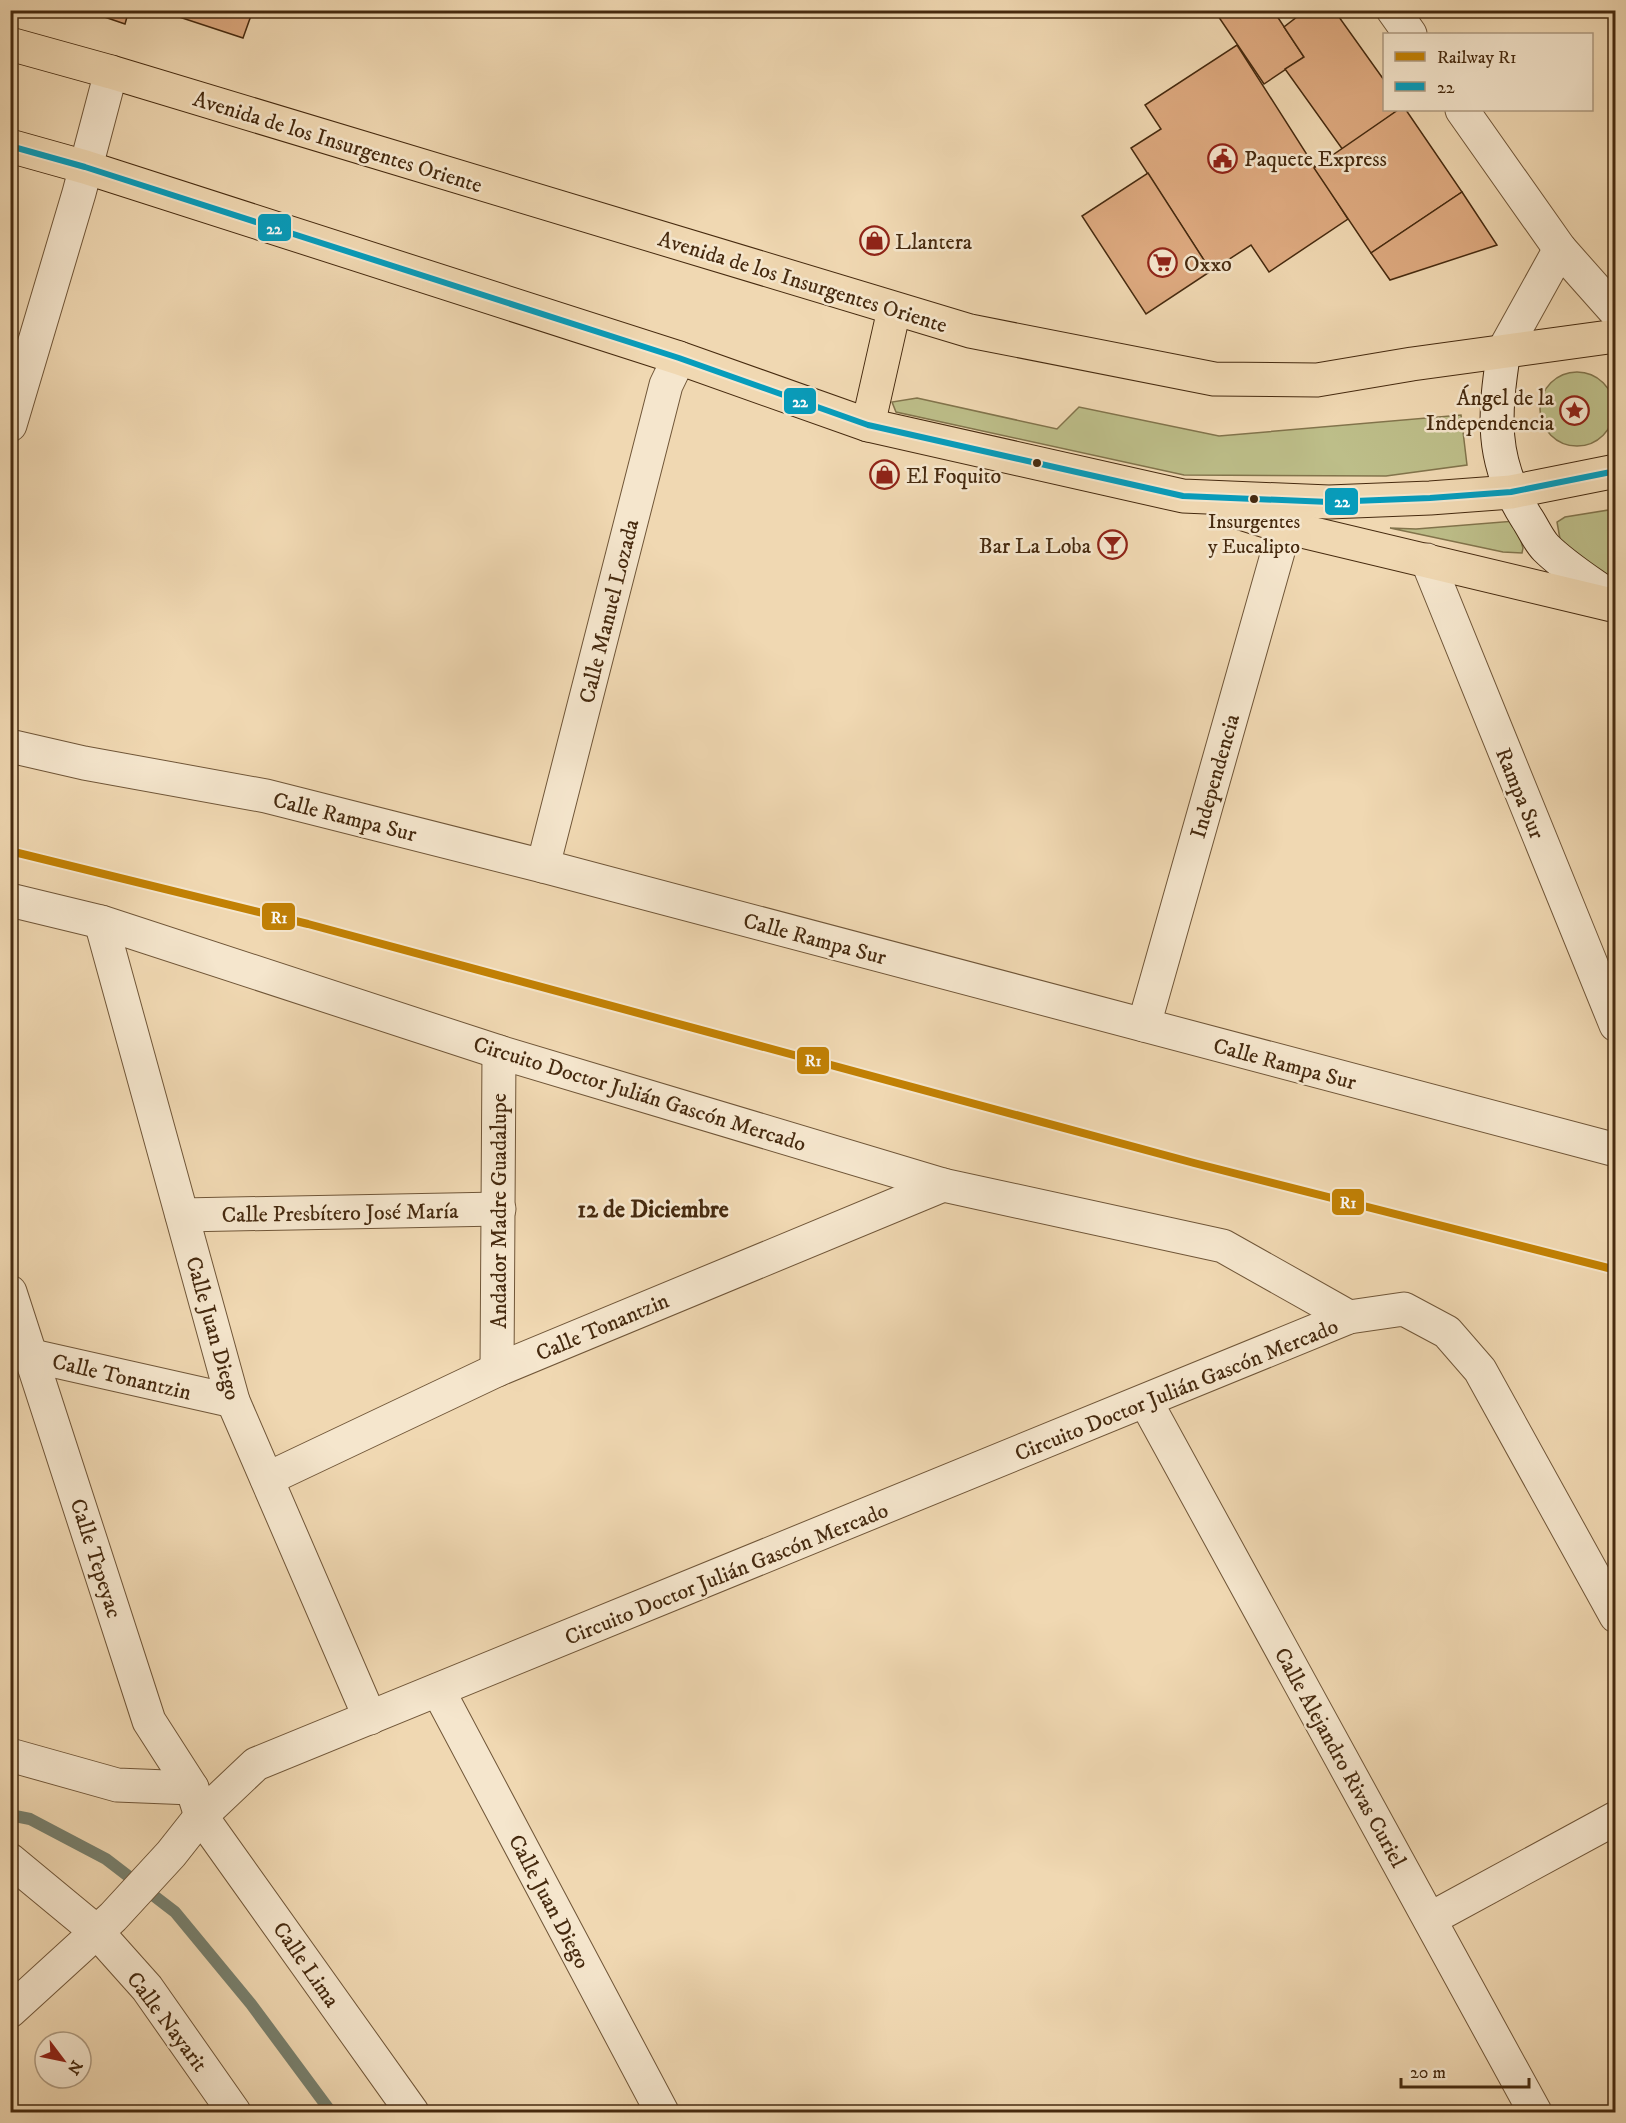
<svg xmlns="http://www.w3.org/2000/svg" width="1626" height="2123" viewBox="0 0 1626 2123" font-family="'IM FELL DW Pica',serif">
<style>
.green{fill:#bdbe89;stroke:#82744c;stroke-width:1.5}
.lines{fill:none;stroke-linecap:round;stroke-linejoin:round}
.stream{stroke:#78806e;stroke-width:12}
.building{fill:#deaa80;stroke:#462a0f;stroke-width:1.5}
.pedestrian-casing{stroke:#705638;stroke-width:35}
.minor-casing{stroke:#705638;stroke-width:35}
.tertiary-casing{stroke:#705638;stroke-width:35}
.secondary-casing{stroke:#462a0f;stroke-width:35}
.trunk-casing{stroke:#462a0f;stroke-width:35}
.pedestrian{stroke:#f5e6cd;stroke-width:33}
.minor{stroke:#f5e6cd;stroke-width:33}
.tertiary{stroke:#f5e6cd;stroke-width:33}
.secondary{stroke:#f5e6cd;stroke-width:33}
.trunk{stroke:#f0d8b2;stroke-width:33}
.bus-1-casing{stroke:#f5e6cd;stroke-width:10}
.bus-1{stroke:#079cbb;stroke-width:6}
.rail-1-casing{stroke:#f5e6cd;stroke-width:12}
.rail-1{stroke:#c28104;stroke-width:8}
.bus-dot{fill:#462a0f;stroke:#f5e6cd;stroke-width:2}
.labels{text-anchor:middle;stroke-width:5;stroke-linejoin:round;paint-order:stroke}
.bus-label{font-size:20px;fill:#462a0f;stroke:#f5e6cd}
.street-label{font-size:22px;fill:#462a0f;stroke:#f5e6cd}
.poi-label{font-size:22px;fill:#462a0f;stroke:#f5e6cd;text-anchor:start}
.neighbourhood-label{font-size:24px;font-weight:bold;fill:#462a0f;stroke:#f5e6cd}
.line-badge{stroke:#f5e6cd;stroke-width:2}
.badge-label{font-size:16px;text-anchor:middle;font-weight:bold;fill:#fff}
</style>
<rect width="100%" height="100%" fill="#f0d8b2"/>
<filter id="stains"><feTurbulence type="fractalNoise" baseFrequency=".00333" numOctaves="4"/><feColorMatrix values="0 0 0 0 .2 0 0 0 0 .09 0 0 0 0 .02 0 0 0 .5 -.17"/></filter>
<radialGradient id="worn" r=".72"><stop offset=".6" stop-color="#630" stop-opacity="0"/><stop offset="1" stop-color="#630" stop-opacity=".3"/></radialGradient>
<g class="green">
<circle cx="1577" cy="409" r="37"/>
<path d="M917,398l140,31 22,-22 140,29 242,-21 6,50 -81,11 -202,-1 -288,-63 -4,-10z"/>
<path d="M1615,509v79l-55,-49 -3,-17 8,-5z"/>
<path d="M1515,521l8,27 -1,5 -19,-1 -113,-24 26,1z"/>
</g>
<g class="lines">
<path class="stream" d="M10,1815l20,4 76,40 69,53 76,92 80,108"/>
</g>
<g class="building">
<path d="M84,10h45l-4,14z"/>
<path d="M158,10h95l-10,28z"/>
<path d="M1214,10h59l31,47 -40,27z"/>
<path d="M1306,10h28l50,70v30h14l-55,40 -58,-81 19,-12 -20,-30z"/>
<path d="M1237,45l111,174 -79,53 -18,-27 -40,26 -80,-123 30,-19 -16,-24z"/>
<path d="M1398,110h8l56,82 -91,61 -57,-85z"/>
<path d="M1148,173l63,98 -65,43 -64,-98z"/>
<path d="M1462,192l35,53 -107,35 -19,-27z"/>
</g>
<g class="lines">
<defs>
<path id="pedestrian" d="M497,1370l2,-318"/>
<g id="minor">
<path d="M1393,10l17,24"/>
<path d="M1462,110l98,139 56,63"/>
<path d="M1504,350l56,-101"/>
<path d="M10,425l69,-232 32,-121"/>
<path d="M1427,560l189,465"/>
<path d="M10,746l74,17 182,33 277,70 1073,284"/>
<path d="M543,866l123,-481 13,-27"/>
<path d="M10,900l91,22 398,130 444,133 280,61 126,71"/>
<path d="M101,922l132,479 137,317"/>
<path d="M1144,1025l141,-498"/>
<path d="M182,1215l317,-6"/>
<path d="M10,1292l139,429 43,67 9,28 211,296"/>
<path d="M15,1352l218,49"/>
<path d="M1146,1402l389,710"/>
<path d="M267,1479l230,-109 446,-185"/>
<path d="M438,1690l224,422"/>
<path d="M10,1755l107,30 75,3"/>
<path d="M10,1860l87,72 50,56 87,124"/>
<path d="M1430,1919l186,-101"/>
</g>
<path id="tertiary" d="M10,2011l103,-94 58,-63 30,-38 55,-52 1093,-447 55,-8 43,23 33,38 136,246"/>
<path id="secondary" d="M1504,350c-10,65 -14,110 22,167 7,10 12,23 20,31 20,20 47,36 70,53"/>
<g id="trunk">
<path d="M10,44l101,28 859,259 244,48 103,1 95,-16 204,-28"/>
<path d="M10,146l75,21 594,191 189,67 315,71 146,6 101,-4 81,-6 105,-21"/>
<path d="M868,425l26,-115"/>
<path d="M1231,510l54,17 331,79"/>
</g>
</defs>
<use href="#pedestrian" class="pedestrian-casing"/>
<use href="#minor" class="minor-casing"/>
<use href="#tertiary" class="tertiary-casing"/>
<use href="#secondary" class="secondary-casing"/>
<use href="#trunk" class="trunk-casing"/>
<use href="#pedestrian" class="pedestrian"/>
<use href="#minor" class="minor"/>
<use href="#tertiary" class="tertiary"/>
<use href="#secondary" class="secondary"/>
<use href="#trunk" class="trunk"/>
<defs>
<path id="bus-1" d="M10,146l75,21 594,191 189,67 315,71 146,6 101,-4 81,-6 105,-21"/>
</defs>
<use href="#bus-1" class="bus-1-casing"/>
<use href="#bus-1" class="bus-1"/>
<defs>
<path id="rail-1" d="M10,851l298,73 886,239 422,107"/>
</defs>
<use href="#rail-1" class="rail-1-casing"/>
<use href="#rail-1" class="rail-1"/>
</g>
<defs>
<symbol id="civic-ring" viewBox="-11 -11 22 22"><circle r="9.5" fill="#f5e6cd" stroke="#8f2418" stroke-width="1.5"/><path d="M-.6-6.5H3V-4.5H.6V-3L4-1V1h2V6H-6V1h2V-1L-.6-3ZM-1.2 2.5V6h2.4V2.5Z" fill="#8f2418"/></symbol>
<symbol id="shop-ring" viewBox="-11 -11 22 22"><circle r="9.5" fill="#f5e6cd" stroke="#8f2418" stroke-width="1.5"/><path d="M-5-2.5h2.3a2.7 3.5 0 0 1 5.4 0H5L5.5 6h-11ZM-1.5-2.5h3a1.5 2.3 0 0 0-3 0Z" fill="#8f2418"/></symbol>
<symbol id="supermarket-ring" viewBox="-11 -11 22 22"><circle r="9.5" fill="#f5e6cd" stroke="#8f2418" stroke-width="1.5"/><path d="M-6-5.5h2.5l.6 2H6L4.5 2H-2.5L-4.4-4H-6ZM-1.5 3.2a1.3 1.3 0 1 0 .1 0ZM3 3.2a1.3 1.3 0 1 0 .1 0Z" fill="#8f2418"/></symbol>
<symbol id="sight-ring" viewBox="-11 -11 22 22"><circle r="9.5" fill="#f5e6cd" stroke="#8f2418" stroke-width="1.5"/><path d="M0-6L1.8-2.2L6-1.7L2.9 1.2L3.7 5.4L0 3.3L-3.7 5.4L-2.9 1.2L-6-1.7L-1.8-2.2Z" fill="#8f2418"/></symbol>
<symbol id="bar-ring" viewBox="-11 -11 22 22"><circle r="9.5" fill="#f5e6cd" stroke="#8f2418" stroke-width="1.5"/><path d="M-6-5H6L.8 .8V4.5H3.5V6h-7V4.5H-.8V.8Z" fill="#8f2418"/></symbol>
</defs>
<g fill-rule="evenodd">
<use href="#civic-ring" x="1206" y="142" width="33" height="33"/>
<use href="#shop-ring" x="858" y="224" width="33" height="33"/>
<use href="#supermarket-ring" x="1146" y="246" width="33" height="33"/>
<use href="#sight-ring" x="1558" y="394" width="33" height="33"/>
<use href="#shop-ring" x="868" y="458" width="33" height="33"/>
<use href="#bar-ring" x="1096" y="528" width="33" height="33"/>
</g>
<g class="bus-dot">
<circle cx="1037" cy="463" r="5"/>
<circle cx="1254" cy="499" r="5"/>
</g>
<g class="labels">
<g class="bus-label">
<text x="1254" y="528">Insurgentes<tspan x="1254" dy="25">y Eucalipto</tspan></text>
</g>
<g class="street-label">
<text transform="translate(338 141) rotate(17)" y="8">Avenida de los Insurgentes Oriente</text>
<text transform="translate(803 281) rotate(17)" y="8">Avenida de los Insurgentes Oriente</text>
<text transform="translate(608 611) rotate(-76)" y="8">Calle Manuel Lozada</text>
<text transform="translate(1214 776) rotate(-74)" y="8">Independencia</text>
<text transform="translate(1521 793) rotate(68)" y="8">Rampa Sur</text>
<text transform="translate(345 816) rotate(14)" y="8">Calle Rampa Sur</text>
<text transform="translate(815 938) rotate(15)" y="8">Calle Rampa Sur</text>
<text transform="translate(1285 1063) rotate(15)" y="8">Calle Rampa Sur</text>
<text transform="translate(640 1093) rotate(17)" y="8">Circuito Doctor Julián Gascón Mercado</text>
<text transform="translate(498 1211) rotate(-90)" y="8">Andador Madre Guadalupe</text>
<text transform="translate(340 1212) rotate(-1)" y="8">Calle Presbítero José María</text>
<text transform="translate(602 1326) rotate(-23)" y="8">Calle Tonantzin</text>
<text transform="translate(214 1328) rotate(74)" y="8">Calle Juan Diego</text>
<text transform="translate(122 1376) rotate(13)" y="8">Calle Tonantzin</text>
<text transform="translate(1176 1389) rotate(-22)" y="8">Circuito Doctor Julián Gascón Mercado</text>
<text transform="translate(97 1558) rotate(72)" y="8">Calle Tepeyac</text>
<text transform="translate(726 1573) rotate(-22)" y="8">Circuito Doctor Julián Gascón Mercado</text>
<text transform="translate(1341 1757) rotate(61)" y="8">Calle Alejandro Rivas Curiel</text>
<text transform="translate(550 1901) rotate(62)" y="8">Calle Juan Diego</text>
<text transform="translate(307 1964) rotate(55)" y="8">Calle Lima</text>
<text transform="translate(168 2021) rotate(53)" y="8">Calle Nayarit</text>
</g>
<g class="poi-label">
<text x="1244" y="166">Paquete Express</text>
<text x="895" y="249">Llantera</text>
<text x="1184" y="271">Oxxo</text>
<text x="1554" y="405" text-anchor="end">Ángel de la<tspan x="1554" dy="25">Independencia</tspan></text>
<text x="906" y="483">El Foquito</text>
<text x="1091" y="553" text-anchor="end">Bar La Loba</text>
</g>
<g class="neighbourhood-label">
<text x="653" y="1217">12 de Diciembre</text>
</g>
</g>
<g class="line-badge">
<rect x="257" y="213" width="35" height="29" rx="6" fill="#079cbb"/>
<rect x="783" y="387" width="34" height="28" rx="6" fill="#079cbb"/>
<rect x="1324" y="487" width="35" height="29" rx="6" fill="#079cbb"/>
<rect x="261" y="902" width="35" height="29" rx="6" fill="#c28104"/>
<rect x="796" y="1046" width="34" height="29" rx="6" fill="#c28104"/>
<rect x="1331" y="1188" width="34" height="28" rx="6" fill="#c28104"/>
</g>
<g class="badge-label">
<text x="274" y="234">22</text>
<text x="800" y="407">22</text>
<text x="1342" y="507">22</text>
<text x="279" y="923">R1</text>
<text x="813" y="1066">R1</text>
<text x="1348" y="1208">R1</text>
</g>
<rect width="1626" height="2123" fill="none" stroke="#f0d8b2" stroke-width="36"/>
<rect x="12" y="12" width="1602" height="2099" fill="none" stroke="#462a0f" stroke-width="3"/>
<rect x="18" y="18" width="1590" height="2087" fill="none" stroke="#462a0f" stroke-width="1.5"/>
<rect x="1383" y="33" width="210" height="78" fill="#f5e6cd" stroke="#af9b81" stroke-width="1.5"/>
<rect x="1395" y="52" width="30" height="9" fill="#c28104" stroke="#af9b81" stroke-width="1.5"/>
<text x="1437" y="63" font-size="18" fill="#462a0f">Railway R1</text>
<rect x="1395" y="82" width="30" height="9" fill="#079cbb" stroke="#af9b81" stroke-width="1.5"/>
<text x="1437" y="93" font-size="18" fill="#462a0f">22</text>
<g transform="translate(63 2060) rotate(122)"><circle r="28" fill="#f5e6cd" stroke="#af9b81" stroke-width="1.5"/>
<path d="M0-4.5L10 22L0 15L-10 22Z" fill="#8f2418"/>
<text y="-9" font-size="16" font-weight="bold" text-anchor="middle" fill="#462a0f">N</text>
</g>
<path d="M1401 2078v9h128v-9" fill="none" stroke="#462a0f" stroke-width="3"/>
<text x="1410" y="2078" font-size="18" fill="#462a0f" stroke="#f5e6cd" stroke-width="4.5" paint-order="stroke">20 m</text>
<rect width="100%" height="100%" filter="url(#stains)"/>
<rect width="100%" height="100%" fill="url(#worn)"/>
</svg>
